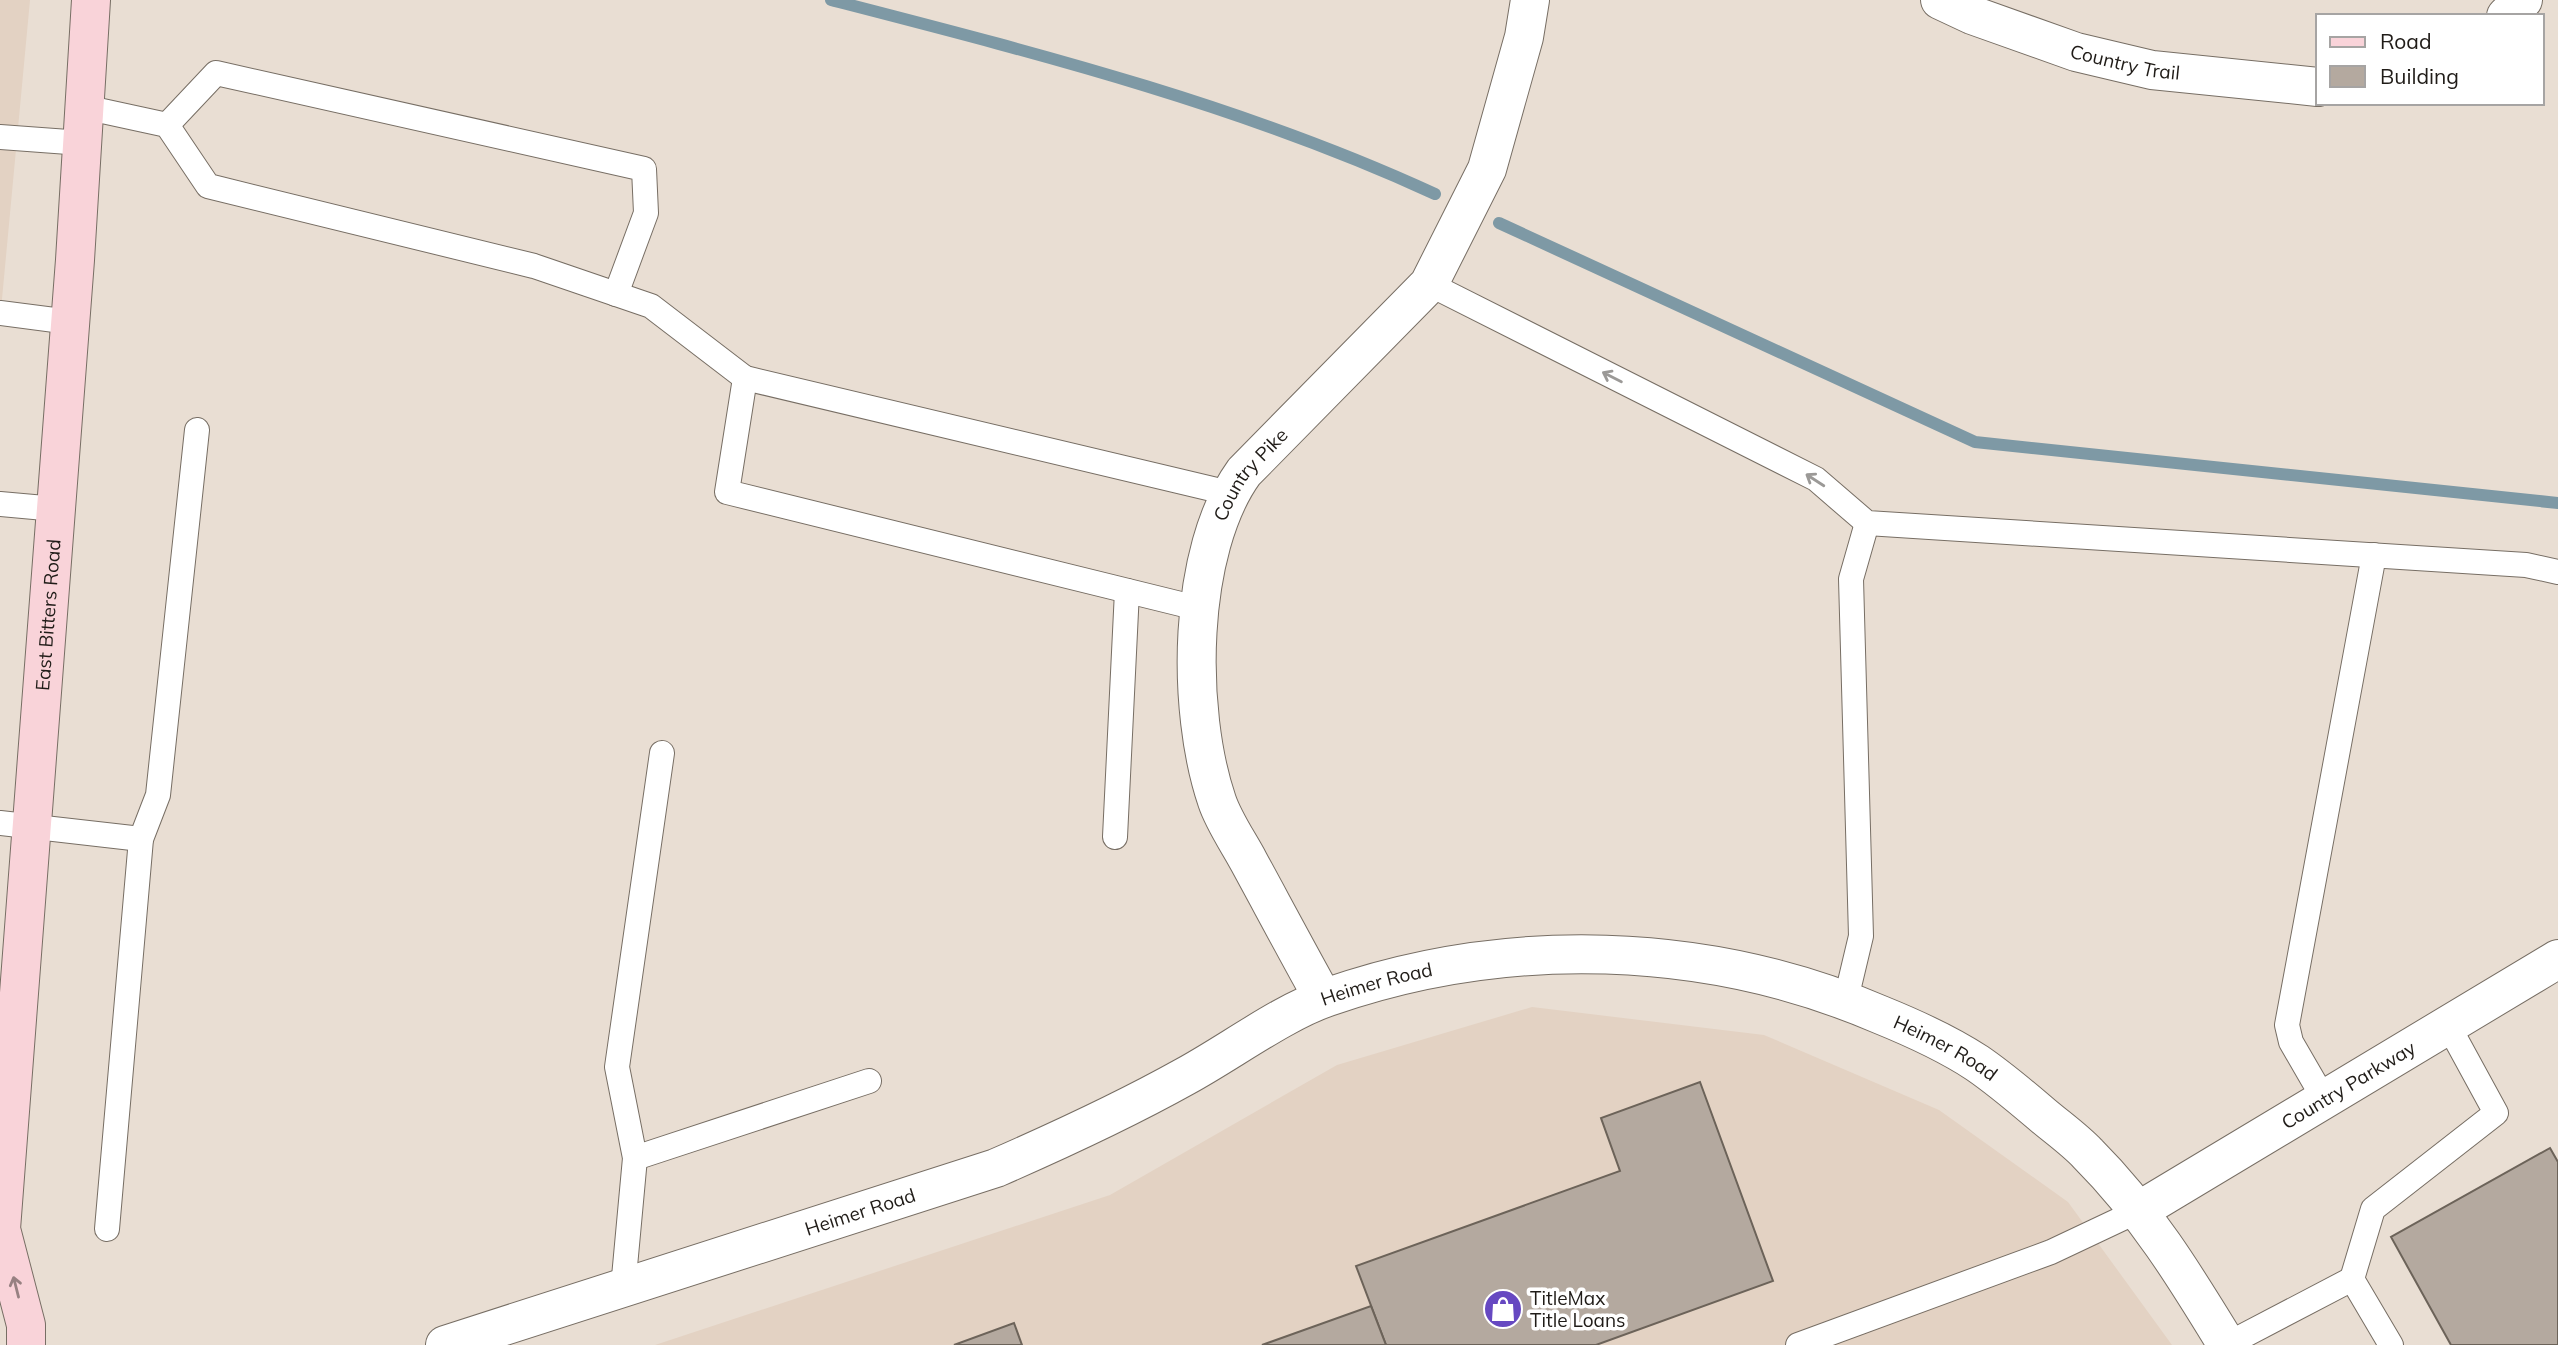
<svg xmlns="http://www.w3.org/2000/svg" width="2558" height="1345" viewBox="0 0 2558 1345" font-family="Mulish,sans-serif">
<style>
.built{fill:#e3d2c3}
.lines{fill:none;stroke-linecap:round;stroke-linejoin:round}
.stream{stroke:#7e99a5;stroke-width:12}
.building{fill:#b4a99f;stroke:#6c6359;stroke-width:2}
.service-casing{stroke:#776e64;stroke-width:26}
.minor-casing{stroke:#776e64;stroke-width:40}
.tertiary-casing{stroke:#776e64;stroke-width:40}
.secondary-casing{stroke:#776e64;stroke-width:40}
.service{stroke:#fff;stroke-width:24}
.minor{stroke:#fff;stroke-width:38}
.tertiary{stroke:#fff;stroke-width:38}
.secondary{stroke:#f9d3d9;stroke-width:38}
.oneway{stroke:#9b9997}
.oneway2{stroke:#978182}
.labels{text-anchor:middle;stroke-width:7;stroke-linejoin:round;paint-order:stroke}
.street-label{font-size:19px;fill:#201c18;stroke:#fff}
.poi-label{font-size:19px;fill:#201c18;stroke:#fff;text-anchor:start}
</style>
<rect width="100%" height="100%" fill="#e9ded3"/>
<g class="built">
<path d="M0,0h30l-30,320z"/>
<path d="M1532,1007l232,28 175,75 129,92 104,143h-1517l455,-150 227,-130z"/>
</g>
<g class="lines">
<g class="stream">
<path d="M831,0c205,53 411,105 604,194"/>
<path d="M1499,223l476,219 583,61"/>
</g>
</g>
<g class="building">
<path d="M1700,1082l73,199 -177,64h-210l-30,-79 264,-95 -19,-53z"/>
<path d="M2550,1148l8,14v183h-107l-60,-108z"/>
<path d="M1371,1306l15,39h-124z"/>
<path d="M1014,1323l8,22h-68z"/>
</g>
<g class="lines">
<defs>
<g id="service">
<path d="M84,107l83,18 41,61 326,80 117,40 94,72 -18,114 474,117"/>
<path d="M167,125l49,-52 428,96 2,44 -30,81"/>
<path d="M0,137l82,6"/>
<path d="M1429,284l387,195 51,44 659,42 32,7"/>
<path d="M0,313l70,9"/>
<path d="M745,378l484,115"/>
<path d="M0,504l56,5"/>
<path d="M0,823l141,16"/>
<path d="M1115,837l12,-246"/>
<path d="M1846,999l15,-63 -10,-357 16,-56"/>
<path d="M2324,1099l-33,-57 -4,-17 87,-470"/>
<path d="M635,1158l234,-77"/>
<path d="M107,1229l34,-390 17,-44 39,-365"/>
<path d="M623,1288l12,-130 -18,-91 45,-314"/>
<path d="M1798,1345l253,-93 89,-42"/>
<path d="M2226,1345l126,-66"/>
<path d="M2391,1345l-39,-66 21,-70 123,-96 -48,-88"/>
</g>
<g id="minor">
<path id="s1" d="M1940,0l32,15 104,37 76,18 166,17"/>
<path d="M2506,16l17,-16"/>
<path id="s2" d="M1323,998c-25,-45 -49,-90 -74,-136 -10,-19 -25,-40 -32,-61 -31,-91 -30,-250 27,-329l185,-188 58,-115 37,-132 6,-37"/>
<path id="s3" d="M2140,1210l418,-251"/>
</g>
<g id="tertiary">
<path id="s4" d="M445,1345l551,-177c64,-28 127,-57 188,-91 43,-23 99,-65 144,-80 178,-62 379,-57 553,18 32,13 67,29 96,48 22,15 42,32 62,49 16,14 35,27 49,42 57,57 97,122 139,191"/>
</g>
<g id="secondary">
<path id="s5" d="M26,1345v-20l-25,-96 74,-969 16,-260"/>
</g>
</defs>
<use href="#service" class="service-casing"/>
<use href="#minor" class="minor-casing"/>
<use href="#tertiary" class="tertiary-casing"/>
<use href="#secondary" class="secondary-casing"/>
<use href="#service" class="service"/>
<use href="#minor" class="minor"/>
<use href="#tertiary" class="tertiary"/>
<use href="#secondary" class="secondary"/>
</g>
<defs><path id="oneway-shaft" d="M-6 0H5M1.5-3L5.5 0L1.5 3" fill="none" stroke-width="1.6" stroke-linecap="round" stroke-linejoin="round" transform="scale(1.75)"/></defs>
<g class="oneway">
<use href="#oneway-shaft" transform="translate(1612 377) rotate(-153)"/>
<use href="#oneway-shaft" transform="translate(1815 480) rotate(-147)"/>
</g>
<use class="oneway2" href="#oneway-shaft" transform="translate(16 1287) rotate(-104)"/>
<defs>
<symbol id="shop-disc" viewBox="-11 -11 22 22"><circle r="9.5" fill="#6648c1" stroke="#fff"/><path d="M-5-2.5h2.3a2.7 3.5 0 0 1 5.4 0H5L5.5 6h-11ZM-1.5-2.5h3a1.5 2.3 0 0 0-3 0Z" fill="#fff"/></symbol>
</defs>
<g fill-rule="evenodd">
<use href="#shop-disc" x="1481" y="1287" width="44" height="44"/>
</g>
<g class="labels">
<g class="street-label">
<text dy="7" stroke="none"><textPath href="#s1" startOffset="196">Country Trail</textPath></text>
<text dy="7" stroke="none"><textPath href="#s2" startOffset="565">Country Pike</textPath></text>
<text dy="7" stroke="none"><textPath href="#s5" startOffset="735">East Bitters Road</textPath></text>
<text dy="7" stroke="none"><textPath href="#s4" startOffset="1003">Heimer Road</textPath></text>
<text dy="7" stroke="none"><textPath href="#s4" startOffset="1591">Heimer Road</textPath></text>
<text dy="7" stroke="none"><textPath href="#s3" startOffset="243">Country Parkway</textPath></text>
<text dy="7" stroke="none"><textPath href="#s4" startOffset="436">Heimer Road</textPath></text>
</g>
<g class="poi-label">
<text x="1530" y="1305">TitleMax<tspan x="1530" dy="22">Title Loans</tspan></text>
</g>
</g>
<rect x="2316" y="14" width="228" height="91" fill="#ffffff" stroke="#a6a4a3" stroke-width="2"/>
<rect x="2330" y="37" width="35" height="10" fill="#f9d3d9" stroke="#a6a4a3" stroke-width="2"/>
<text x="2380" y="49" font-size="21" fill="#201c18">Road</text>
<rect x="2330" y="66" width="35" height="21" fill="#b4a99f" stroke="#a6a4a3" stroke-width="2"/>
<text x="2380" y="84" font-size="21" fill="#201c18">Building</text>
</svg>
